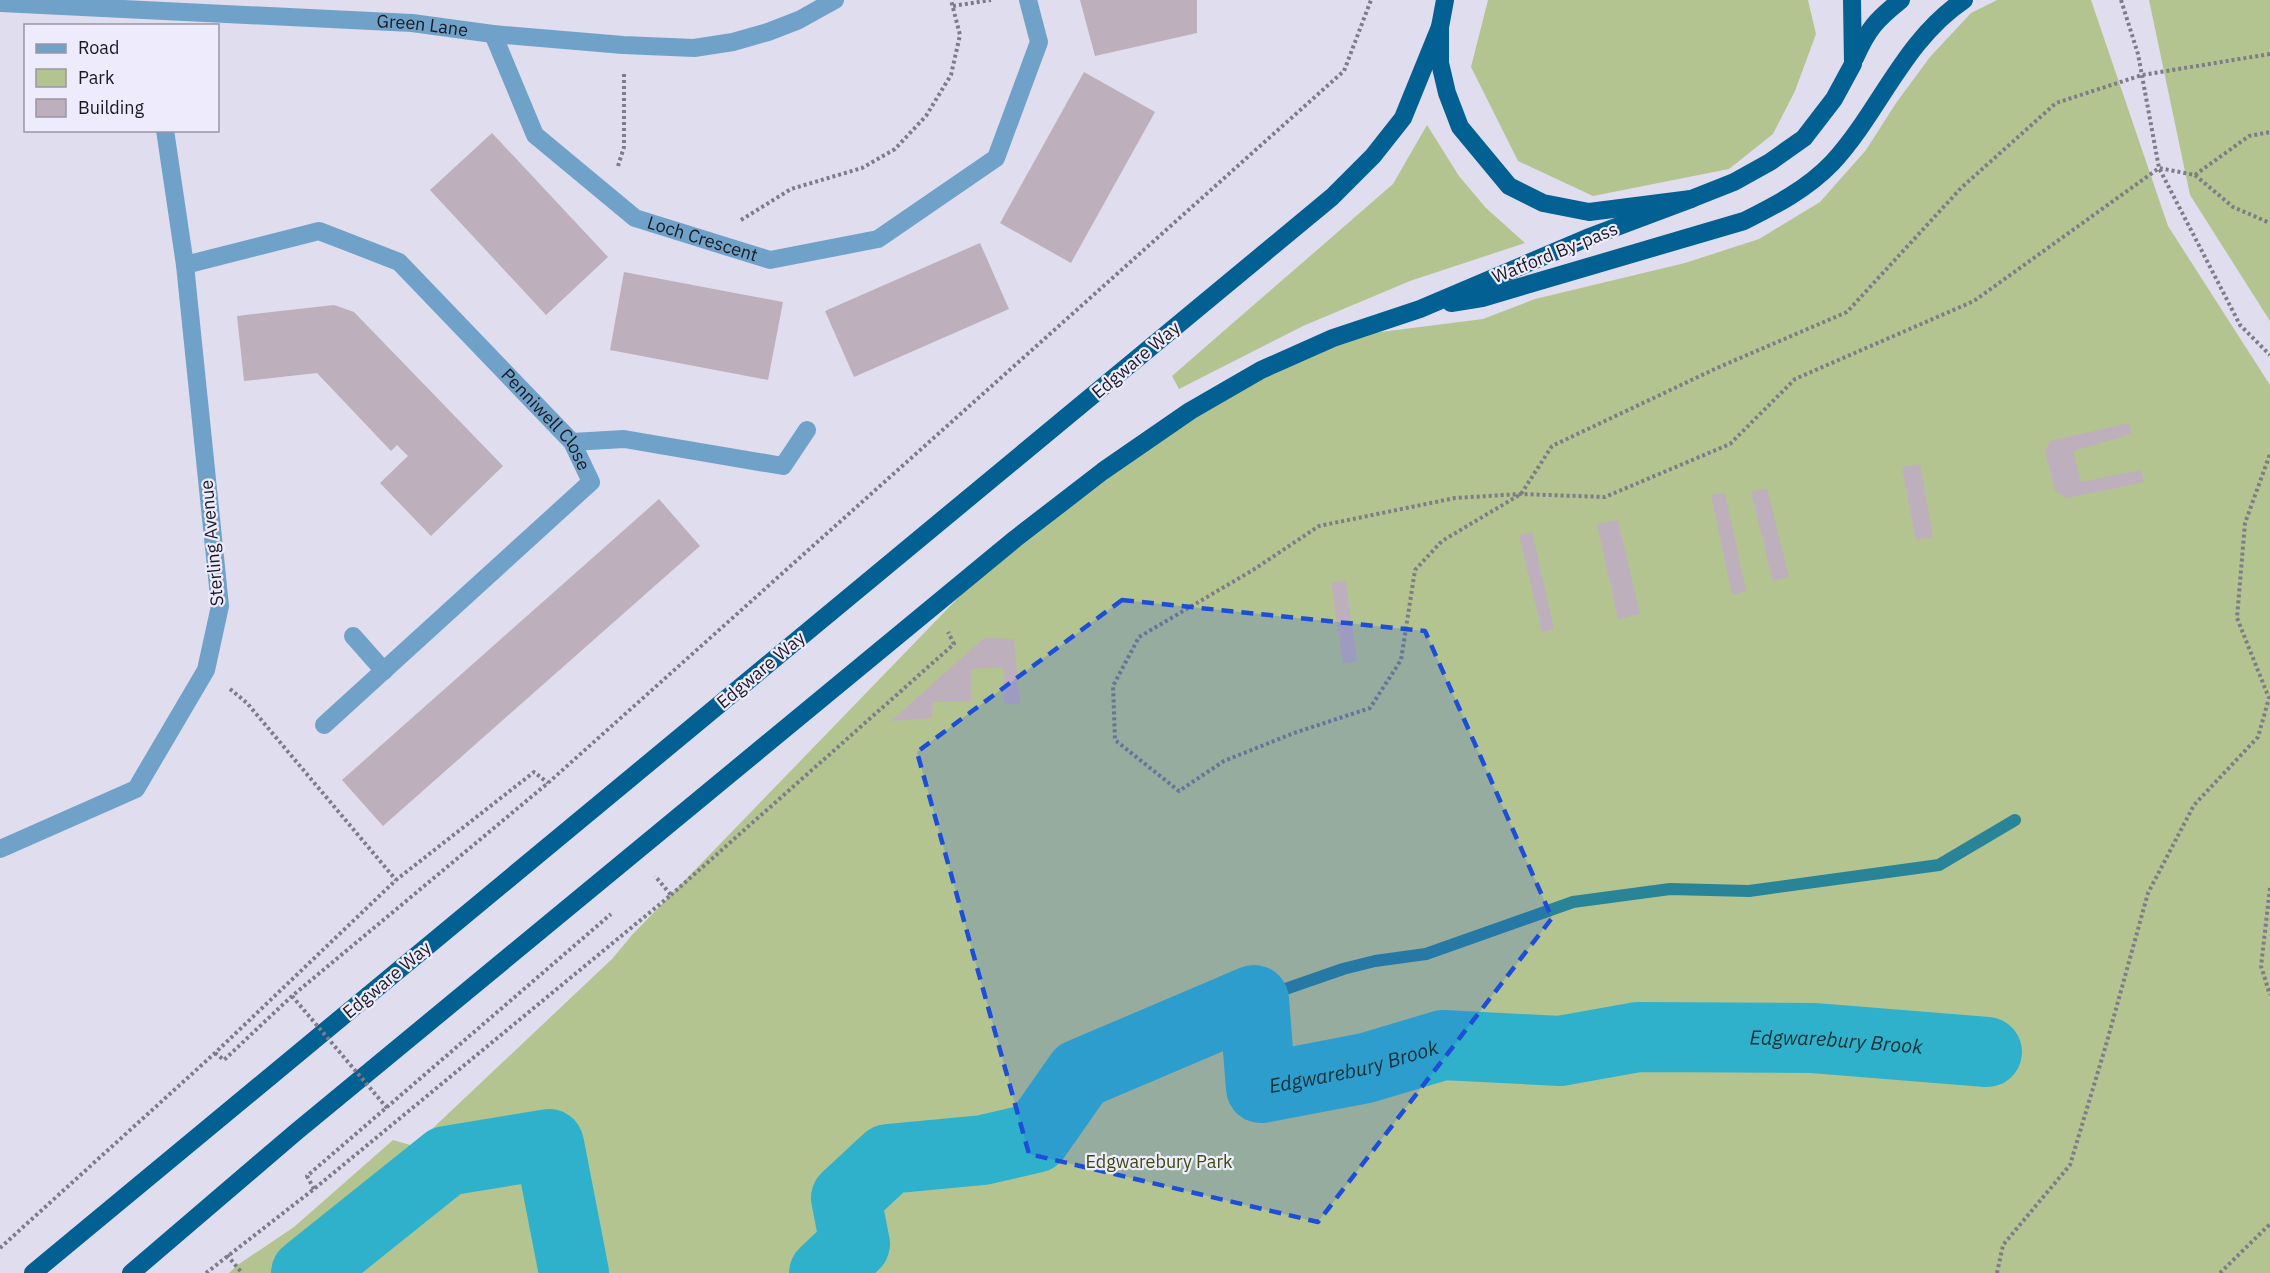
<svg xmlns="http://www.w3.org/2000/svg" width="2270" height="1273" viewBox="0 0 2270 1273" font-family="'IBM Plex Sans',sans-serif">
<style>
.green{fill:#b4c491}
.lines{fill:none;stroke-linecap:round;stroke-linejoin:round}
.stream{stroke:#298498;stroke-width:12}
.river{stroke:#30b1cb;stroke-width:70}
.building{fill:#bdafbb}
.path{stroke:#7e7c88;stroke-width:4;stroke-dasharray:3 3;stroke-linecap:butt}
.minor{stroke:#70a2c9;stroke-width:18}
.trunk{stroke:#036092;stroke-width:18}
.path-bridge{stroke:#7e7c88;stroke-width:4;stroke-dasharray:3 3;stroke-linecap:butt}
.marked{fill:#1d4ed8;fill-opacity:0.2;stroke:#1d4ed8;stroke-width:4.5;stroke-dasharray:12 8;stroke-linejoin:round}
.labels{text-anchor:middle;stroke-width:4.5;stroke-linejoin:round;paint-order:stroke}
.street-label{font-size:18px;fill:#1a1a20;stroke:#edebfc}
.park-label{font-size:18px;fill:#3d4b0d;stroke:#edebfc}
.water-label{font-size:20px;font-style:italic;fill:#192e33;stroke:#edebfc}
</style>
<rect width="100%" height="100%" fill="#e0ddef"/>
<g class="green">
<path d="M1488,0h320l8,34 -21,57 -22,43 -44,35 -136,27 -75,-35 -47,-94z"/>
<path d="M1997,0h94l77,226 102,159v888h-2041l7,-7 58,-39 99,-87 21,6 198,-187 20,-24 383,-396 88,-68 230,-133 150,-19 52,-20 150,-36 74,-24 61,-37 46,-52 30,-47 34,-46 41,-44z"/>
<path d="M2149,0h121v321l-80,-126z"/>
<path d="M1427,125l32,51 27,32 39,35 -115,38 -107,45 -124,63 -7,-13 221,-192z"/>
</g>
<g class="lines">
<path class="stream" d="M1254,1000l89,-31 32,-8 51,-7 147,-52 97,-13 79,2 190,-26 76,-45"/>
<g class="river">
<path d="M306,1273l140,-112 103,-17 25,129"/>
<path id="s1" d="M824,1273l31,-29 -9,-46 42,-39 95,-9 52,-12 45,-64 174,-74 7,88 105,-20 77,-23 117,6 78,-14 175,1 174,14"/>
</g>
</g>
<g class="building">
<path d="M1080,0h117v33l-102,23z"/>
<path d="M1084,72l71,40 -84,151 -71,-40z"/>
<path d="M492,133l116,124 -62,58 -116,-125z"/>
<path d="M980,243l29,66 -155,68 -29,-66z"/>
<path d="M624,272l159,30 -15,78 -158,-30z"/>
<path d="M334,305l20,7 149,154 -72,70 -51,-53 28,-27 -11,-11 -6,6 -74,-78 -73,8 -7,-65z"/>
<path d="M2129,423l3,11 -59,17 8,31 60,-12 3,12 -77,16 -12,-7 -10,-40 5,-10z"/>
<path d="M1920,464l13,73 -17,3 -14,-73z"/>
<path d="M1767,488l22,89 -16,4 -22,-89z"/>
<path d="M1725,493l21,98 -14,4 -21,-100z"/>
<path d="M659,499l41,47 -317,280 -41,-46z"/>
<path d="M1618,520l22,94 -22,5 -21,-95z"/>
<path d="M1532,532l22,97 -12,3 -23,-97z"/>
<path d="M1346,581l11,80 -14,3 -12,-82z"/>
<path d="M984,638l30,1 6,65 -16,-1 -1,-36 -32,2v32l-38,1 -1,16 -41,3z"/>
</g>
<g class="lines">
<g class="path">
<path d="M2121,0l17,54 21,114 81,157 30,30"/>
<path d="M953,6l38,-6"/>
<path d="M2270,54l-128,21 -86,28 -95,85 -114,124 -130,56 -165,78 -31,48 -79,47 -27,29 -14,90 -31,48 -76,25 -70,28 -45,30 -64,-51 -2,-54 26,-49 114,-67 66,-44 136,-28 66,-4 84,3 125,-53 65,-65 179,-78 185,-133 36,7 38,32 37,16"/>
<path d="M618,166l6,-19v-74"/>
<path d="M2195,175l54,-39 21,-4"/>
<path d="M741,220l50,-31 71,-21 33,-19 31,-33 25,-41 9,-40 -9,-35"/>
<path d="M230,689l17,14 149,177"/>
<path d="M2270,888l-9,78 9,29"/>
<path d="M671,895l283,-251 -6,-12"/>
<path d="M215,1053l9,7 68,-64 256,-213 796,-712 27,-71"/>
<path d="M314,1189l-7,-13 304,-262"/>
<path d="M0,1248l215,-195 181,-173 138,-108 14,11"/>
<path d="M227,1255l15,18"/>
<path d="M206,1273l108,-84 357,-294 -16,-19"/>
<path d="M1997,1273l6,-28 67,-80 36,-120 42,-152 46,-88 64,-68 11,-39 -32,-80 8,-95 25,-69"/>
<path d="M2220,1273l50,-49"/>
</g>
<g class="minor">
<path id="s2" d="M0,3l412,20 81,11 130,11 71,3 39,-6 35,-10 31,-12 36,-20"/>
<path id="s3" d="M493,34l42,101 100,83 135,42 108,-21 118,-81 43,-116 -11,-42"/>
<path id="s4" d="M185,265l134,-34 80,31 173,180 19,40 -267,243"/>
<path d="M572,442l52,-3 159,27 24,-36"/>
<path d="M353,636l31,35"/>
<path d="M0,849l136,-60 70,-119 14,-64 -35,-341 -20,-135"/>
</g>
<g class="trunk">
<path d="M1445,0l-5,27v36l7,30 13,34 49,59 34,17 46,9 102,-13 43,-17 36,-20 34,-24 30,-39 19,-35 -1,-64"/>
<path d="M1855,58c13,-29 21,-38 46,-58"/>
<path d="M1451,303l31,-5 262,-77c32,-16 63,-32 88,-58 48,-52 71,-122 132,-163"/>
<path d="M33,1273l1299,-1076 41,-41 30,-38 37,-91"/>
<path d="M131,1273l165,-141 719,-593 88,-68 87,-60 71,-41 72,-32 87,-29 167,-71 104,-39"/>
</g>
<path class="path-bridge" d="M292,996l95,112"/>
</g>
<path class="marked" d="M1122,600l303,31 127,287 -234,304 -289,-68 -112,-402z"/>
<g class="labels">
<g class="street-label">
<text dy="6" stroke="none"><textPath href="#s2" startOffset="423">Green Lane</textPath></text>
<text dy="6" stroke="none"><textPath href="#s3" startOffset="310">Loch Crescent</textPath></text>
<text transform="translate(1555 253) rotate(-22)" y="6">Watford By-pass</text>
<text transform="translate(1136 360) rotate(-40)" y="6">Edgware Way</text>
<text dy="6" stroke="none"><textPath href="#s4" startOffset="440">Penniwell Close</textPath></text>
<text transform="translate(212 543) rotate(-95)" y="6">Sterling Avenue</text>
<text transform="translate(761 670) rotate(-40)" y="6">Edgware Way</text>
<text transform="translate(387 980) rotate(-40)" y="6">Edgware Way</text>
</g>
<g class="park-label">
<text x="1159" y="1168">Edgwarebury Park</text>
</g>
<g class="water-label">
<text dy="7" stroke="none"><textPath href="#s1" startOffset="1233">Edgwarebury Brook</textPath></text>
<text dy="7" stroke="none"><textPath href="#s1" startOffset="746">Edgwarebury Brook</textPath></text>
</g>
</g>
<rect x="24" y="24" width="195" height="108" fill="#edebfc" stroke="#9997a4" stroke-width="1.5"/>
<rect x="36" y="44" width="30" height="9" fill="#70a2c9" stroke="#9997a4" stroke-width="1.5"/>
<text x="78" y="54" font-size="18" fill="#1a1a20">Road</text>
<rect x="36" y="69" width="30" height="18" fill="#b4c491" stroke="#9997a4" stroke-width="1.5"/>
<text x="78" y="84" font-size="18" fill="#1a1a20">Park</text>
<rect x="36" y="99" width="30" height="18" fill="#bdafbb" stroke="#9997a4" stroke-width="1.5"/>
<text x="78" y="114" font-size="18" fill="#1a1a20">Building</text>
</svg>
